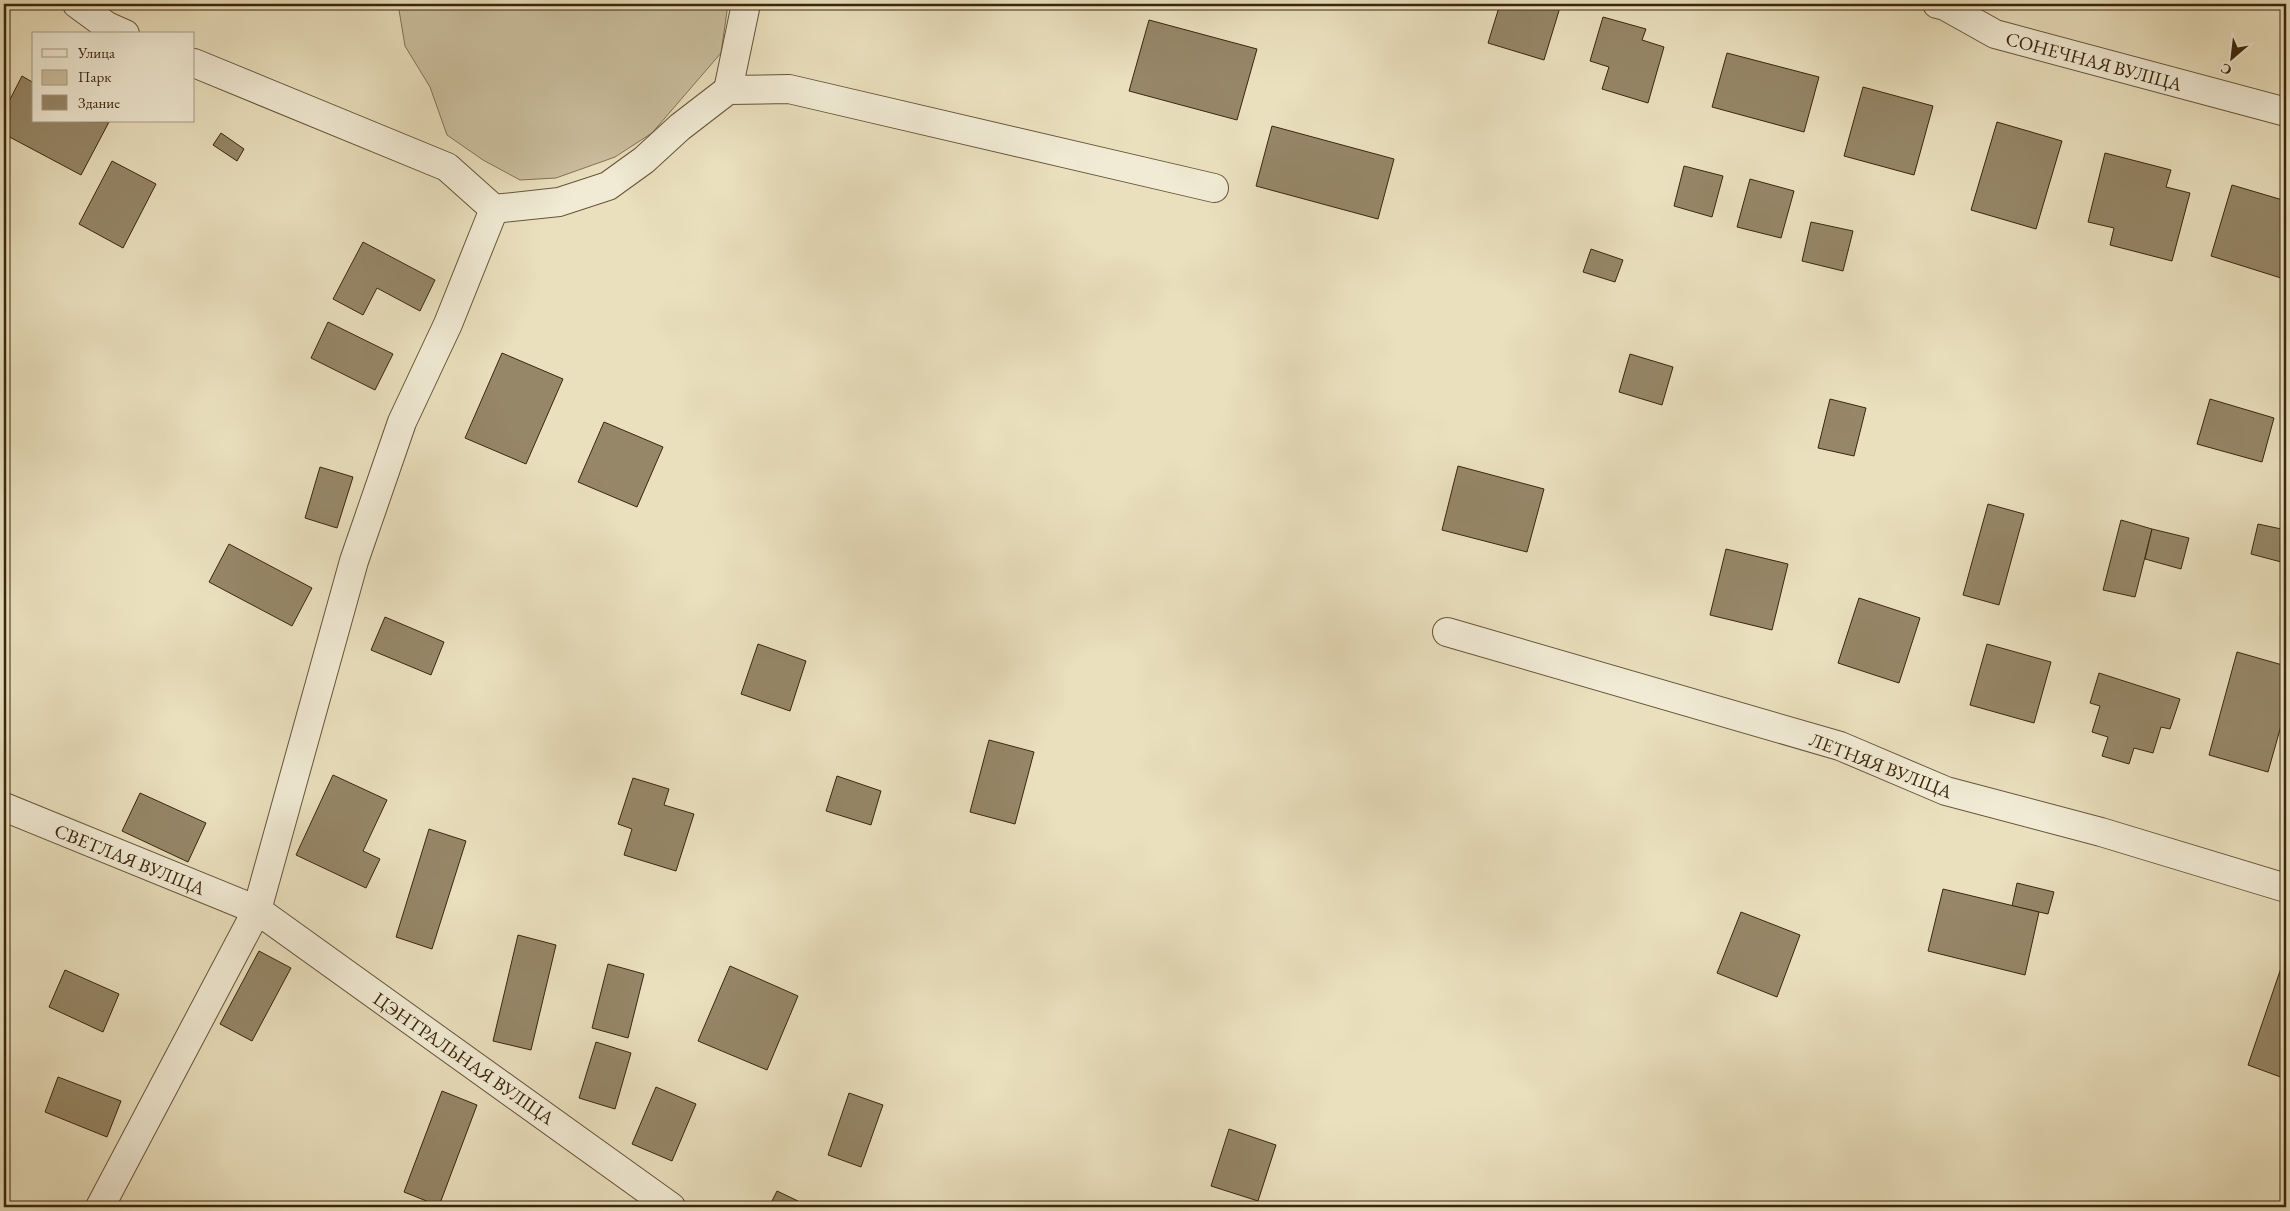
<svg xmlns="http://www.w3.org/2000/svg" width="2290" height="1211" viewBox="0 0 2290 1211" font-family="'EB Garamond',serif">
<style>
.green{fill:#ccc0a0;stroke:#837356}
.building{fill:#968768;stroke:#3a260b}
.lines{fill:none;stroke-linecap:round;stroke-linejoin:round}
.minor-casing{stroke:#665438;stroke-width:30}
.minor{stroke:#f1ebd5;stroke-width:28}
.labels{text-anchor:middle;stroke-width:4;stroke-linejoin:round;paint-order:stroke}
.street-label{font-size:19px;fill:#3a260b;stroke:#f1ebd5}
</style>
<rect width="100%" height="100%" fill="#eae0be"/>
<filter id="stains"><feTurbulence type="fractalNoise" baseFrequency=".004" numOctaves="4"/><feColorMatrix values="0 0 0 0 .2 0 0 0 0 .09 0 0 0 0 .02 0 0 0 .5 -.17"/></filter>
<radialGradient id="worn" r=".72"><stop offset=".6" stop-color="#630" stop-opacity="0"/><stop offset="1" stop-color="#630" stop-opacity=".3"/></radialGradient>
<path class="green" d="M398,4h330l-7,49 -69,80 -37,24 -59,21 -36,2 -37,-20 -36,-25 -17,-48 -25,-41z"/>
<g class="building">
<path d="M1500,4h61l-17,56 -56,-17z"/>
<path d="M1603,17l43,12 -4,11 22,7 -16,56 -46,-14 7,-22 -19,-6z"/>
<path d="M1149,20l108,29 -20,71 -108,-29z"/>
<path d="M1727,53l92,24 -15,55 -92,-25z"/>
<path d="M22,76l12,7v38l75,1 -28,53 -77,-41v-23z"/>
<path d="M1863,87l70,19 -19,69 -70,-19z"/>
<path d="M1997,122l65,19 -26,88 -65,-19z"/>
<path d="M1272,126l122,33 -16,60 -122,-33z"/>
<path d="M221,133l23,16 -7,12 -24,-16z"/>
<path d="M2105,153l66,17 -5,17 24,6 -18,68 -62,-16 4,-17 -26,-6z"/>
<path d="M112,161l44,23 -33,64 -44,-24z"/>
<path d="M1684,166l39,10 -11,41 -38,-11z"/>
<path d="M1750,179l44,12 -13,47 -44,-11z"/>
<path d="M2232,185l54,16v59l-5,18 -70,-22z"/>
<path d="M1811,222l42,9 -10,40 -41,-10z"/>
<path d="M363,242l72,38 -15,31 -43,-23 -14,27 -30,-16z"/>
<path d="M1591,249l32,11 -8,22 -32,-10z"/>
<path d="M328,322l65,32 -18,36 -64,-32z"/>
<path d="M502,353l61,26 -37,85 -61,-26z"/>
<path d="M1630,354l43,13 -11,38 -43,-13z"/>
<path d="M1830,399l36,9 -12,48 -36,-8z"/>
<path d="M2210,399l64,19 -12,44 -65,-18z"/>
<path d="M604,422l59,25 -26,60 -59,-25z"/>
<path d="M1458,466l86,23 -17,63 -85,-22z"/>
<path d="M320,467l33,10 -16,51 -32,-10z"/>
<path d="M1988,504l36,10 -25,91 -36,-10z"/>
<path d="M2121,520l31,9 -17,68 -32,-7z"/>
<path d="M2258,524l28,6 -1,33 -34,-9z"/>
<path d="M2152,529l37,9 -8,31 -36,-10z"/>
<path d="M229,544l83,44 -20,38 -83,-44z"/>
<path d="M1726,549l62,15 -16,66 -62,-15z"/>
<path d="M1859,598l61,20 -21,65 -61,-20z"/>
<path d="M385,617l59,25 -13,33 -60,-25z"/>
<path d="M758,644l48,17 -16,50 -49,-17z"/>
<path d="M1987,644l64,18 -17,61 -64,-18z"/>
<path d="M2237,652l49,14v42l-18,64 -59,-17z"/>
<path d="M2099,673l81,26 -10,30 -9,-2 -8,26 -19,-5 -5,16 -27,-8 6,-19 -16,-5 8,-26 -10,-3z"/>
<path d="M989,740l45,12 -19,72 -45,-12z"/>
<path d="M333,775l54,25 -24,51 17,8 -14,29 -70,-33z"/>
<path d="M837,776l44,15 -10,34 -45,-14z"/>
<path d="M633,778l36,11 -5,16 30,9 -18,57 -52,-16 8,-26 -14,-5z"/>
<path d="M140,793l66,30 -18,39 -66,-31z"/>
<path d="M429,829l37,12 -34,108 -36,-12z"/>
<path d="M2017,883l37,9 -6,22 -36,-8z"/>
<path d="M1943,889l96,23 -14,63 -97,-24z"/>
<path d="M1741,912l59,23 -23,62 -60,-24z"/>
<path d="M518,935l38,10 -25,105 -38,-9z"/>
<path d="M259,951l32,17 -39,73 -32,-17z"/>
<path d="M608,964l36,10 -16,64 -36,-10z"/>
<path d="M730,966l68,30 -31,74 -69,-29z"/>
<path d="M2281,968l5,2v109l-38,-14z"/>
<path d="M65,970l54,24 -16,38 -54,-25z"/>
<path d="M596,1042l35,11 -16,56 -36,-11z"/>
<path d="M58,1077l63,24 -14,36 -62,-25z"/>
<path d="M656,1087l40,17 -24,57 -40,-17z"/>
<path d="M442,1091l35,14 -38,101 -35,-14z"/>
<path d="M849,1093l34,12 -22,62 -33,-12z"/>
<path d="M1229,1129l47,16 -18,56 -47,-15z"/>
<path d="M777,1191l21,10 -3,6h-26z"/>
</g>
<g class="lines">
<defs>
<g id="minor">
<path d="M77,4l30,22 18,8"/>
<path d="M1937,4l8,2 50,28 291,78"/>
<path d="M728,90l18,-86"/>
<path d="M494,209l65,-7 49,-16 36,-26 36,-33 48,-37 61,-1 425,99"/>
<path d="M1447,632l393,114 106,45 155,41 185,56"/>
<path d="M4,807l253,103 414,297"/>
<path d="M100,1207l157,-297 97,-349 48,-139 46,-98 46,-115 -47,-42 -253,-104"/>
</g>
</defs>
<use href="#minor" class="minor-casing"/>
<use href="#minor" class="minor"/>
</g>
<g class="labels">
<g class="street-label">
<text transform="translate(2094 61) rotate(15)" y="7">СОНЕЧНАЯ ВУЛІЦА</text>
<text transform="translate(1881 765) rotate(21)" y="7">ЛЕТНЯЯ ВУЛІЦА</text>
<text transform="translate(130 859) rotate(22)" y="7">СВЕТЛАЯ ВУЛІЦА</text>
<text transform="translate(464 1058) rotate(35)" y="7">ЦЭНТРАЛЬНАЯ ВУЛІЦА</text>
</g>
</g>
<rect width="2290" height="1211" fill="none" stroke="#eae0be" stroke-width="20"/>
<rect x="5" y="5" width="2280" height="1201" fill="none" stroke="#3a260b" stroke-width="2.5"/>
<rect x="10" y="10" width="2270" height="1191" fill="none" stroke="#3a260b"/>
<rect x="32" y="32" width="162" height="90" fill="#f1ebd5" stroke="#a89c84"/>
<rect x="42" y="49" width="25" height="8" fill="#f1ebd5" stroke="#a89c84"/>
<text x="78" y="58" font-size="15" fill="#3a260b">Улица</text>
<rect x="42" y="70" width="25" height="15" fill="#ccc0a0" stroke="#a89c84"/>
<text x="78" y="82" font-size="15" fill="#3a260b">Парк</text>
<rect x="42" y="95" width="25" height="15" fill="#968768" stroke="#a89c84"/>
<text x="78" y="108" font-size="15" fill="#3a260b">Здание</text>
<g transform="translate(2232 58) rotate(208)" stroke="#f1ebd5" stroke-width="4" paint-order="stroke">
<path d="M0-4L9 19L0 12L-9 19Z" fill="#3a260b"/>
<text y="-8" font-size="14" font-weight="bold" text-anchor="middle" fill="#3a260b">С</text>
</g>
<rect width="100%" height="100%" filter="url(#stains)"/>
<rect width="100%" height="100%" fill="url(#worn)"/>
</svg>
